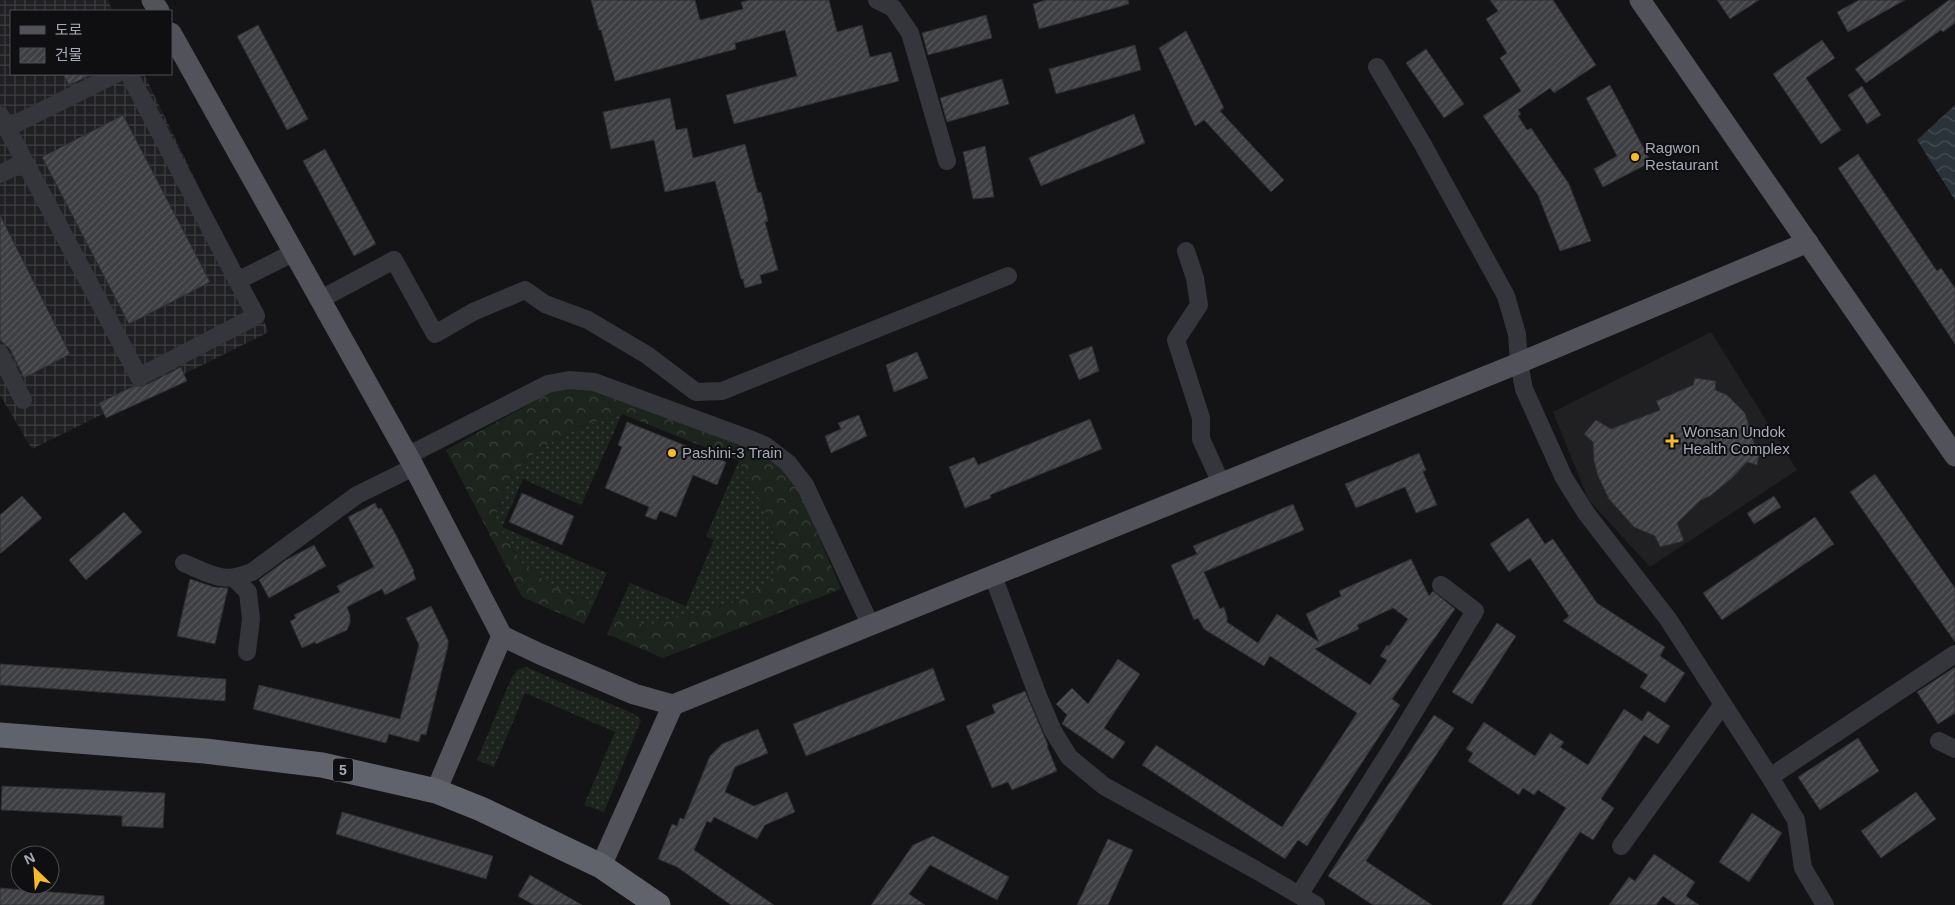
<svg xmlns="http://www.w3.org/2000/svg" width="1955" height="905" viewBox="0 0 1955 905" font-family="Arial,'Noto Sans KR',sans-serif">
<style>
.built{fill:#202023}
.industrial{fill:url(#industrial-grid)}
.grass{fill:url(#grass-dots)}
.forest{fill:url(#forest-crowns)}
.water{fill:url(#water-waves)}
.building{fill:url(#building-hatch);stroke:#2e2e32;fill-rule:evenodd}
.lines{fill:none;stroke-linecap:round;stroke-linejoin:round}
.minor{stroke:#35363b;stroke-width:18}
.major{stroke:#51525a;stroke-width:21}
.highway{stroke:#61636c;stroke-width:25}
.poi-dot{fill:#f9bc29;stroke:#0f0f11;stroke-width:2}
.labels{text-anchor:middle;stroke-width:4;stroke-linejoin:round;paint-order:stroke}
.shield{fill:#0f0f11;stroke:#787c85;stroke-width:1}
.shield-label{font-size:14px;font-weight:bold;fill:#a5aab7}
.poi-label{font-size:15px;fill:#a5aab7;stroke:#0f0f11;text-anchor:start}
</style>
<defs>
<pattern id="industrial-grid" width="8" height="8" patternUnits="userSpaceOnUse" patternTransform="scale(1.25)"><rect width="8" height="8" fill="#202023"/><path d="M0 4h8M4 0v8" fill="none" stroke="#3d3e41"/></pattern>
<pattern id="grass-dots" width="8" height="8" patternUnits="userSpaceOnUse" patternTransform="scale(1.25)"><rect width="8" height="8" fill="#1c241d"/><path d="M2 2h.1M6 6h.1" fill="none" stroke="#3a413c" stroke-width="1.8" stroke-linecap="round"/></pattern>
<pattern id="forest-crowns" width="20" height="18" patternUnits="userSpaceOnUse" patternTransform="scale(1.25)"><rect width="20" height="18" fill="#1c241d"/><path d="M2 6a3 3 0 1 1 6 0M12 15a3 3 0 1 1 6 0" fill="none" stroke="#3a413c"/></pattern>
<pattern id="water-waves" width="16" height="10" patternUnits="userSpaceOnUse" patternTransform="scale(1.25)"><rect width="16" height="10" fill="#2a323a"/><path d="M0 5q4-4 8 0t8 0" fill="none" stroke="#464d54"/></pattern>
<pattern id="building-hatch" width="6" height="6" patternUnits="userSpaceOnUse" patternTransform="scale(1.25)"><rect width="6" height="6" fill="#3e3f43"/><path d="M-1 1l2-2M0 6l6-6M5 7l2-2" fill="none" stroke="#57585c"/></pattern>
</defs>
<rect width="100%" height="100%" fill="#141416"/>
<path class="built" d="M1711,332l86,138 -147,97 -62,-68 -35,-87z"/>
<path class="industrial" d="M0,0h108l5,11h-102v63h133l125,258 -237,117 -32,-54z"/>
<g class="grass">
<path d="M622,414l-41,91 -58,-26 -21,48 105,46 -13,30 -41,-16 -31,-24 -28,-43 16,-43 27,-27 47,-25z"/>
<path d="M739,461l26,50 14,37 -8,33 -35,21 -89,24 -32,-10 15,-33 56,23 28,-66 -8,-4z"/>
<path d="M526,667l110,48 5,5 -37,92 -20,-7 31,-73 -90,-39 -31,74 -17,-7 34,-81 6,-9z"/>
</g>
<path class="forest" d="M567,388h26l167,62 26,22 13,18 42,99 -178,69 -56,-24 8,-18 32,10 89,-24 35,-22 8,-33 -14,-36 -26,-50 -117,-47 -38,11 -47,25 -27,27 -16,43 28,43 31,24 41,16 -10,21 -62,-27 -76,-147 105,-58z"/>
<path class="water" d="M1955,105v95l-38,-60z"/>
<g class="building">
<path d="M591,0h104l5,20 43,-11 -2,-7 9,-2h79l8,32 25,-7 8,32 21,-5 8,29 -165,43 -8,-29 71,-19 -12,-46 -50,13 1,6 -121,32 -14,-51h-2z"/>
<path d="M1046,0h82l1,4 -90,25 -6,-25z"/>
<path d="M1490,0h63l43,65 -42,28 -4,-5 -32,22 3,4 -3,2 9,14 4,-2 38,56 22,57 -31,10 -22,-56 -55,-79 38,-25 -21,-33 7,-5 -21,-34 12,-8z"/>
<path d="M1717,0h42l-29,19z"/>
<path d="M1859,0h46l-57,32 -11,-20z"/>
<path d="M1949,0h6v23l-12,9 -2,-2 -75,53 -11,-14z"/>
<path d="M986,15l6,23 -64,17 -6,-22z"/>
<path d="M258,25l50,94 -21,11 -50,-94z"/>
<path d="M1186,31l38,77 -4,3 64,69 -13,12 -67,-72 -9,6 -36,-78z"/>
<path d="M1822,40l13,18 -29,20 35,52 -20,14 -48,-70z"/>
<path d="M1135,45l6,25 -85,24 -7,-25z"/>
<path d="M1426,49l38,55 -20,14 -38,-55z"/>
<path d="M63,74h30l-24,11z"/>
<path d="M1002,79l7,25 -62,18 -7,-24z"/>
<path d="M1610,85l41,77 -48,25 -9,-18 23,-13 -31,-58z"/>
<path d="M1862,86l19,29 -14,9 -19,-29z"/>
<path d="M670,98l6,32 11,-2 6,30 52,-14 13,49 3,-1 7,29 -3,1 13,48 -18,5 2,8 -17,5 -2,-9h-2l-26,-98 -50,11 -11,-52 -43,9 -8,-37z"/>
<path d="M1134,114l11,29 -104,43 -12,-28z"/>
<path d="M123,115l87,167 -81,42 -87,-167z"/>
<path d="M985,146l9,51 -21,2 -10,-47z"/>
<path d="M325,149l51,95 -22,12 -51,-95z"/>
<path d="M1858,154l79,117 4,-3 14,20v56l-117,-176z"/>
<path d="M0,215l70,139 -46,24 -14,-29 -10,-9z"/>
<path d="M1092,346l7,25 -20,9 -10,-25z"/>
<path d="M917,352l11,26 -34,14 -8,-27z"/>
<path d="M181,367l6,14 -81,37 -7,-15 35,-17h10z"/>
<path d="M1695,378l21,3 -1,9 12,5 18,18 10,33h6l-4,19 -10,-3 -15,16 -22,18 -9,4 -24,23 7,18 -24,6 -5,-11 -21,-9 -25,-28 -11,-23 -4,-15 -1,-19 -9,-8 12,-14 15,9 49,-19 -4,-9 37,-16z"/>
<path d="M859,415l8,21 -36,17 -6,-17 16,-7 -3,-6z"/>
<path d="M1090,419l12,30 -112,46 1,3 -26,10 -16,-41 25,-10 4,8z"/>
<path d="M627,422l99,40 -9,23 -24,-10 -17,42 -16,-6 -4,9 -11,-4 4,-9 -44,-19 17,-41 -4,-2z"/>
<path d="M1419,453l7,17 -3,2 14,33 -21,8 -11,-26 -49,21 -11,-24z"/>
<path d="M1875,474l80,114v54l-105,-150z"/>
<path d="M522,493l52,23 -12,29 -53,-23z"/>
<path d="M22,496l20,22 -42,36v-39z"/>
<path d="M1774,496l7,11 -27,17 -7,-11z"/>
<path d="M375,503l3,6 3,-1 14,25 19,38 -1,1 3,7 -31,16 -3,-6 -35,18 3,8v8l-3,7 -31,14 -1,-2 -13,6 -12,-27 6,-3 -2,-3 46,-23 -3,-6 37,-19 -26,-50z"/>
<path d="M1293,504l11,26 -100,42 16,37 4,-2 3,10v5l31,21 19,-29 42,28 -13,-28 35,-18 -2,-5 72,-32 18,37 4,-5 22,18 -63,90 8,6 -93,141 -9,-6 -13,19 -143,-94 14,-20 126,82 75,-114 -87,-57 -6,10 -60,-37 -6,-11 -4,2 -23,-55 26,-11 -4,-8zM1393,608l15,11 -19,27 -2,-1 -7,11 7,4 -17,25 -55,-36 44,-20 -2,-4z"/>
<path d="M124,512l18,20 -56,48 -17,-20z"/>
<path d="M1815,517l19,27 -112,76 -19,-27z"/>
<path d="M1528,518l17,26 8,-5 44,64 68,44 -5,9 25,17 -20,30 -25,-16 8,-12 -85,-54 6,-5 -39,-58 -21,14 -19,-28z"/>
<path d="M314,545l12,21 -57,32 -10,-18 27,-20z"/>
<path d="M190,579l24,8 14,1 -13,56 -38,-8z"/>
<path d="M431,606l17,34v6l-22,89 -5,-1 -2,8 -30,-8 -3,9 -133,-34 6,-24 141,34 19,-74 -13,-27z"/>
<path d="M1497,623l19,13 -44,68 -20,-12z"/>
<path d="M1118,659l22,15 -36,54 21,14 -12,17 -51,-35 5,-9 -11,-11 16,-16 16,16z"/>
<path d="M0,664l226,15 -1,22 -225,-16z"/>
<path d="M1955,667v46l-17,11 -21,-32z"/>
<path d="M933,668l12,32 -139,56 -13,-32z"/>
<path d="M1025,691l23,54 -1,1 10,25 -45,19 -4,-8 -16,6 -26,-62 29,-13 -3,-8z"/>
<path d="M1624,709l18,12 6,-10 22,15 -12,18 -14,-9 -43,64 13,9 -21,32 -13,-8 -49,73h-29l64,-97 -28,-18 -4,5 -11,-7 -4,7 -51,-34 5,-8 -7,-4 18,-27 51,34 15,-23 14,9 -4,5 28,18z"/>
<path d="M1434,715l20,13 -88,133 66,44h-59l-45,-29z"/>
<path d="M758,729l10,24 -33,14 -10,25 29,14 33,-14 8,20 -30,13 -8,14 -43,-22 -3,6 -4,-2 -13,29 80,55h-43l-54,-38 -19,-8 14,-35 5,2 3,-8 4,1 26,-63 12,-12z"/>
<path d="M1858,738l21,33 -59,39 -22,-33z"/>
<path d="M2,786l163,7 -2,35 -41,-2v-10l-121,-6z"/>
<path d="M1916,792l20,27 -55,39 -20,-27z"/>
<path d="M342,812l151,44 -7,23 -150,-45z"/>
<path d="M1752,813l30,20 -33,49 -30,-20z"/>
<path d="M933,836l76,41 -12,23 -67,-35 -21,29 16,11h-54l42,-60z"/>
<path d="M1108,839l25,11 -25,55h-31z"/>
<path d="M1654,854l41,28 -9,14 13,9h-23l-13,-9 -7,9h-47l20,-28 6,4z"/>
<path d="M530,875l52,30h-48l-16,-9z"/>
<path d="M0,888l104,8v9h-104z"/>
</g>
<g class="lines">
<g class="minor">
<path d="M877,0l16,8 17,25 37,128"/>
<path d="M1377,67l45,76 84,153 11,38 2,29 5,26 40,89 22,35 82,106 102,158 26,43 7,48 22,37"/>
<path d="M0,115l139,262 117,-61 -127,-242"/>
<path d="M7,128l109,-54"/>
<path d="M0,174l24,-12"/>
<path d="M1186,251l9,27 4,27 -23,35 25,78v21l20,44"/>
<path d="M237,281l58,-29"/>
<path d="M321,299l73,-39 41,74 38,-22 52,-22 20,14 43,16 59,35 49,37 26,-1 286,-115"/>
<path d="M0,354l23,46"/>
<path d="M407,456l141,-72 21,-4 25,2 158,58 14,6 22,17 17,22 66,141"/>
<path d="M184,563c28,12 38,21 68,9l105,-77 57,-28"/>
<path d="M993,576l45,120 15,35 16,26 35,29 152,84 60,35"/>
<path d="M235,579l13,13 3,27 -4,33"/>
<path d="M1939,741l16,8"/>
<path d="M1770,777l185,-123"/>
<path d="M1621,846l102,-142"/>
<path d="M1299,895l98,-155 78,-129 -34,-26"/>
</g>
<g class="major">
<path d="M152,0l7,11"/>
<path d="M1640,0l315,456"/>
<path d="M171,33l243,434 88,169 38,18 94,40 39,11 846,-342 289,-121"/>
<path d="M436,791l66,-155"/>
<path d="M601,866l72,-161"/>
</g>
<path class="highway" d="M0,735l205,16 117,14 114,26 45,18 120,57 57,39"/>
</g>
<g class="poi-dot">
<circle cx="1635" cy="157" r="5"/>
<path d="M1669.5 433.5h5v5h5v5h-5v5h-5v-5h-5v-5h5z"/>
<circle cx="672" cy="453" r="5"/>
</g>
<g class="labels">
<rect class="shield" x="333" y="758.5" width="20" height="23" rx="4"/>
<g class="shield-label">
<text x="343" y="775">5</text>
</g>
<g class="poi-label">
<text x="1645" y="153">Ragwon<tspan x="1645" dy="17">Restaurant</tspan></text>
<text x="1683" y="437">Wonsan Undok<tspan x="1683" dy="17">Health Complex</tspan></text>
<text x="682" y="458">Pashini-3 Train</text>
</g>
</g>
<rect x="10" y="10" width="162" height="65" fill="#0f0f11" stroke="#4b4d53"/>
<rect x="20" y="26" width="25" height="8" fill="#51525a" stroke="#4b4d53"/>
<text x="55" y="35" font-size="15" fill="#a5aab7">도로</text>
<rect x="20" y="48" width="25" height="15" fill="url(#building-hatch)" stroke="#4b4d53"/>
<text x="55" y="60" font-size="15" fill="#a5aab7">건물</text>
<g transform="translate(35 870) rotate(335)"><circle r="24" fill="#0f0f11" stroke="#4b4d53"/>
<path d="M0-4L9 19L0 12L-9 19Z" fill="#f9bc29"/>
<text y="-8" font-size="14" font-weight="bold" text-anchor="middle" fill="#a5aab7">N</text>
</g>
</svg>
